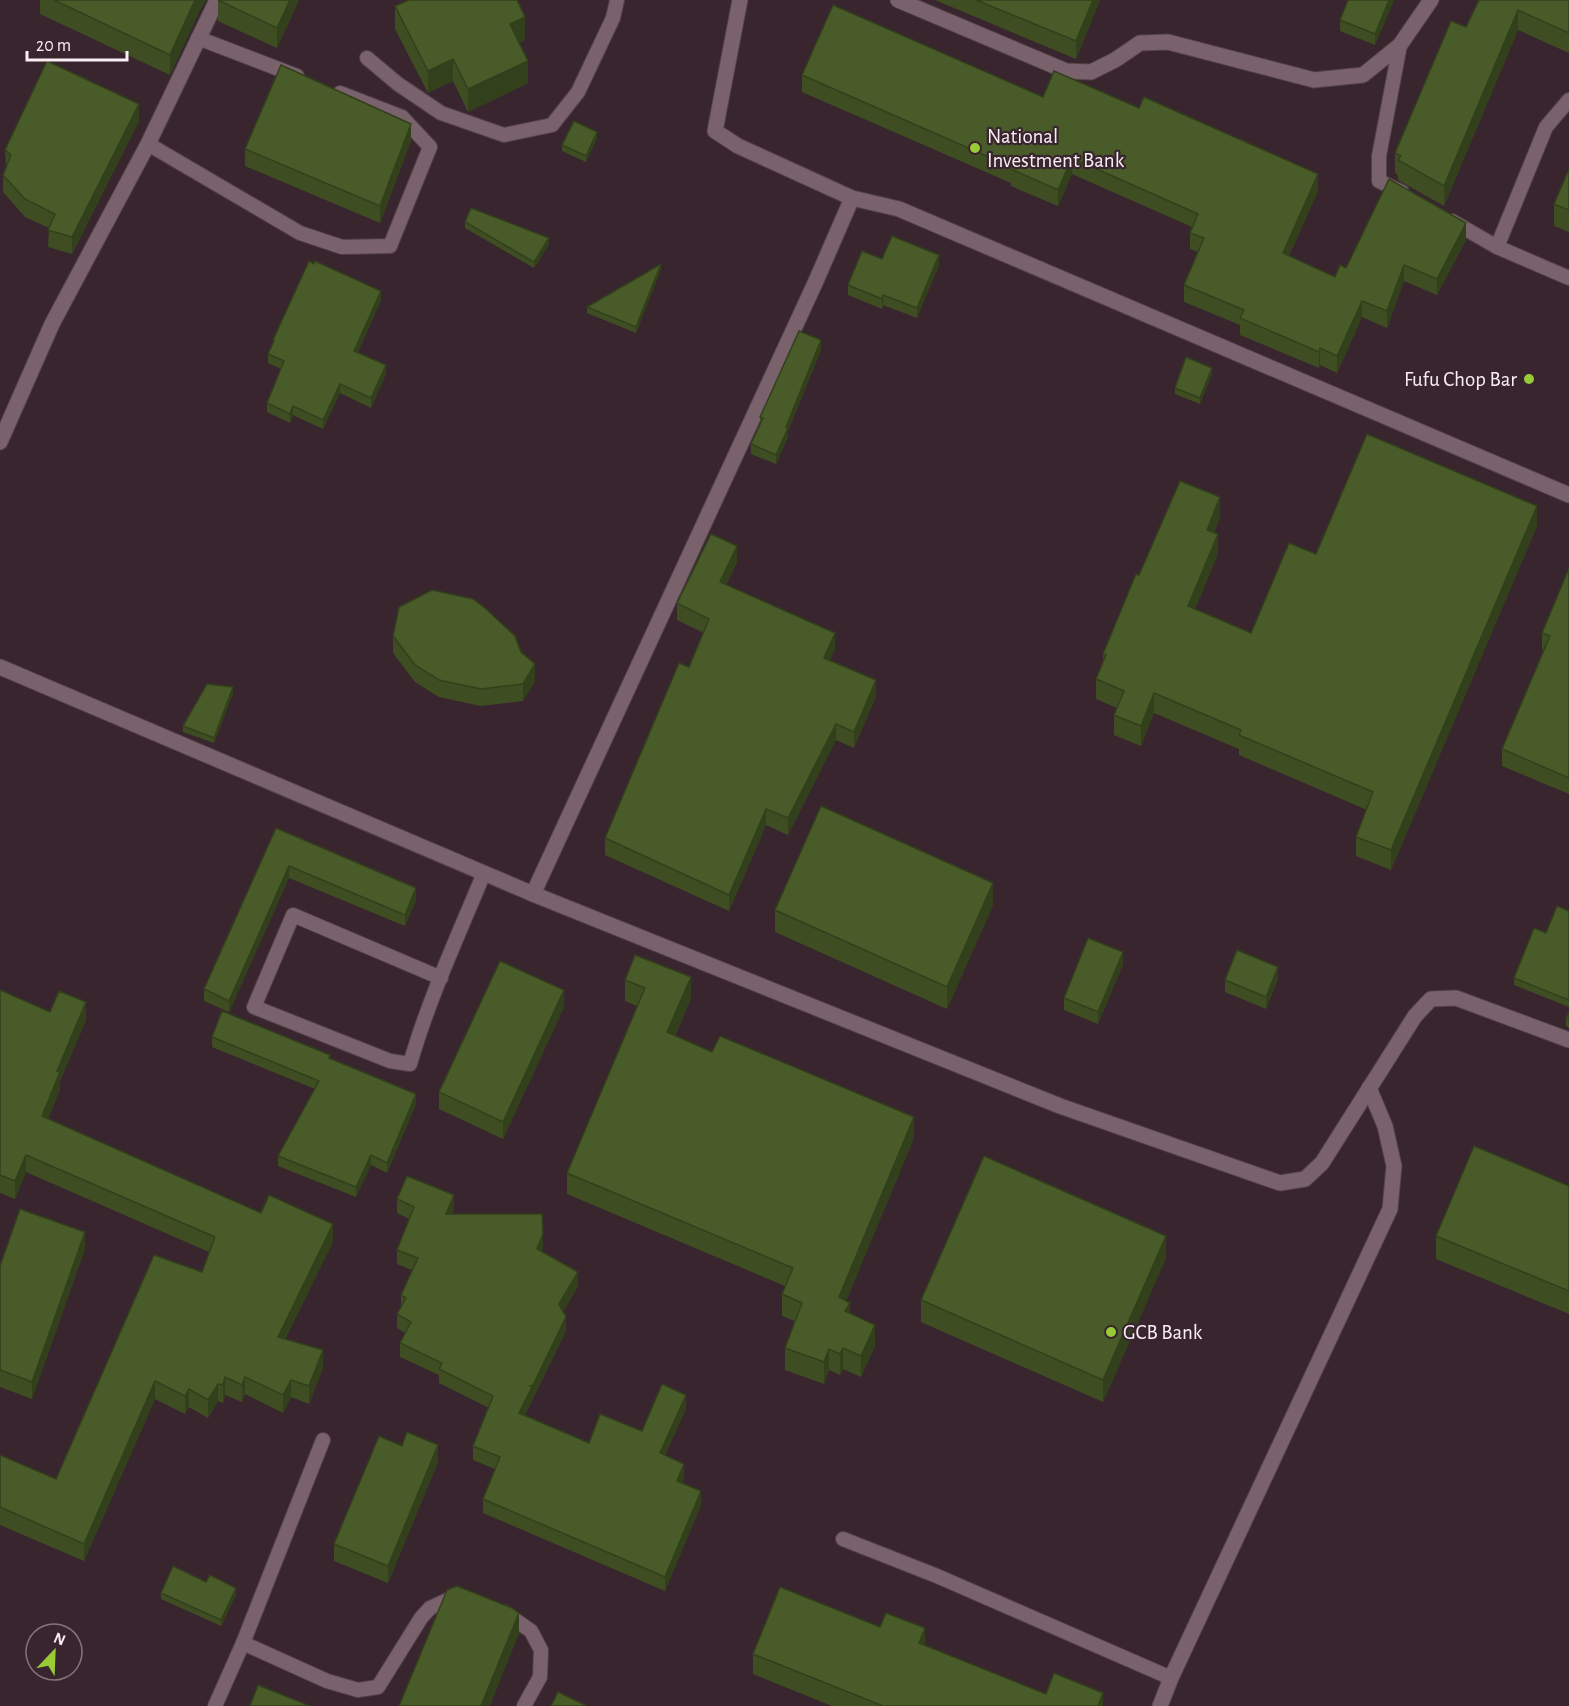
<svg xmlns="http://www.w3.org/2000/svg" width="1569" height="1706" viewBox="0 0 1569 1706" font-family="'Alegreya Sans',sans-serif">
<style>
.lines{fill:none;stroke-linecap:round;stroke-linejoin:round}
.lane-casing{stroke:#53414a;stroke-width:16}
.street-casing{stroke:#53414a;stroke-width:17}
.lane{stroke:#7a626d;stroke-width:14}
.street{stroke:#7a626d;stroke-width:15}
.wall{fill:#3e4e22}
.shaded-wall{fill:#32401c}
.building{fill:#485b28;stroke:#32401c;stroke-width:1.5}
.poi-dot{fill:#99cb36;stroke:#38252e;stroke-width:2}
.labels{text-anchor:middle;stroke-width:4.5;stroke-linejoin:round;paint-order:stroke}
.poi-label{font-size:21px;fill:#faedf3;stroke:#38252e;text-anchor:start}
</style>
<rect width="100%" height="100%" fill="#38252e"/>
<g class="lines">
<defs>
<g id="lane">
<path d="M198,38l99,38"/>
<path d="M1400,45l-21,111v25l23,11"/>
<path d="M367,58l31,26 43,29 63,22 48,-10 26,-33 35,-74 4,-18"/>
<path d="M148,144l152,89 42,14 48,-1 40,-99 -28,-30 -62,-24"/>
<path d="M1452,221l45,26 72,31"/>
<path d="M1497,247l49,-120 23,-27"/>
<path d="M441,978l-148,-63 -39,92 136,54 20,3c19,-66 48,-128 74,-191"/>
<path d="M843,1539l94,37 234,102"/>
<path d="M504,1612l27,19 10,19 -1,27 -16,29"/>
<path d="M243,1643l84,38 31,9 20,-3 43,-69 9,-10 26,-12"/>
<path d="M215,1706l28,-63 80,-203"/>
</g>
<g id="street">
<path d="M740,0l-25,131 23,15 114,52"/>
<path d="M898,0l168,71 25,1 24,-12 25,-17 28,-1 146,38 49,-5 37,-30 31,-45"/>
<path d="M0,442l52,-118 96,-180 69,-144"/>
<path d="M0,667l533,227 283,-613 36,-83 47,11 670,286"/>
<path d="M533,894l527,212 220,77 25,-4 17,-16 93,-147 16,-17 25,-1 113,42"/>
<path d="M1160,1706l11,-28 219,-469 4,-43 -9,-40 -16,-38"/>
</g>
</defs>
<use href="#lane" class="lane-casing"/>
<use href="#street" class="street-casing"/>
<use href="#lane" class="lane"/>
<use href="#street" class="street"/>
</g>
<g class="wall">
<path d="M40,0h166l-7,12 -29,63 -130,-61z"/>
<path d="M218,0h81l-22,48 -59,-27z"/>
<path d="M935,0h165l-24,59z"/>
<path d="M1348,0h46l-19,45 -35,-14v-11z"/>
<path d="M1479,0h90v53l-51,-23 -74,176 -46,-26v-5l-3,-2v-20l71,-126z"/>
<path d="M395,6l130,34 -6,3 9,40 -60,29 -15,-31 -25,12 -33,-64z"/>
<path d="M802,75l241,22 275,94 -29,65 46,21 11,-9 120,-28 -29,55 -33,-14 -17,47 -25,-11 -25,56 -17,-8 -1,3 -79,-33v-10l-56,-23v-17l14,-33 -8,-3v-16l2,-6 -120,-53 -14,32 -47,-20v-3l-209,-91z"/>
<path d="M139,121l-67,133 -24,-7 1,-19 -24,-11 -22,-25v-17l3,-7 -1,-18z"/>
<path d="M597,138l-11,24 -24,-11v-6z"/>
<path d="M411,141l-31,82 -135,-57v-17z"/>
<path d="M1569,169v63l-15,-6v-22z"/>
<path d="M465,222l84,22 -15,24 -69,-40z"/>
<path d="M882,259l57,6 -22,53 -34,-13 -1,4 -34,-14v-10z"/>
<path d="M661,269l-25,64 -49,-20v-6z"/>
<path d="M381,300l-23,52 28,22 -15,34 -31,-15 -17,36 -30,-14 -3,8 -23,-11v-9l14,-34 -13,-6v-9l5,-10v-4z"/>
<path d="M821,350l-33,81v6l-12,27 -25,-10v-10l9,-20v-7z"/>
<path d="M1212,374l-12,30 -25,-10v-6z"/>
<path d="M1220,517l-6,16 4,21 -23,55 56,24 65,-79 221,-28 -146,344 -35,-14v-19l11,-27 -128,-55v-6l-85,-36 -13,33 -27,-11v-20l3,-7 -21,-9v-20l7,-18v-7l36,-79z"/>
<path d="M737,562l-11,23 109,64 -5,11 46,36 -22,52 -18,-8 -48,95 -22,-10 -37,86 -124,-56v-17l84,-171 15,-34 -27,-13v-17z"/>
<path d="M1569,568v226l-67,-28v-17l42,-99 -2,-1v-16z"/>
<path d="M393,636l128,16 14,29 -12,20 -42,5 -42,-9 -24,-15 -22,-29z"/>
<path d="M233,693l-19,50 -31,-11v-6z"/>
<path d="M276,828l140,72 -11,26 -116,-48 -60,134 -25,-11v-12z"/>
<path d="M993,905l-46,104 -172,-77v-22z"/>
<path d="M1569,911v96l-55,-22v-7l32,-45z"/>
<path d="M1123,964l-25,60 -34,-14v-12z"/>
<path d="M1278,979l-12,30 -41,-17v-12z"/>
<path d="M625,980l66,18 -16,38 239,102 -68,163 4,13 25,32 -14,31 -18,-8 -3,6 -11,-5 -5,14 -39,-14v-22l10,-27 -13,-5v-22l3,-8 -218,-92v-21l70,-167 -12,-5z"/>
<path d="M0,990l50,22 36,8 -26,61v9l-12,29 213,94 72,29 -48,97 38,29 -14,36 -18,-7 -8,16 -38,-19 -3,8 -17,-7 -2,8 -5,-2 -10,17 -19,-11 -4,7 -30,-15 -71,162 -84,-36v-70l56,24 146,-207 7,-20 -183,-80 -11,27 -15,-6z"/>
<path d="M564,1007l-61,132 -64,-30v-17z"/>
<path d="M1569,1012v16l-3,-2v-7z"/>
<path d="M212,1037l118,21 86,46 -29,69 -16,-8 -15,32 -78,-31v-10l37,-67 -103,-42z"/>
<path d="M1569,1186v128l-133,-55v-23z"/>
<path d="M397,1199l57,10 -2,5 91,34 -2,3 37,35 -15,26 3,19 -41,84 64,28 53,-12 44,-22 -21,46 19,23 -2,5 19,22 -36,86 -182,-78v-14l12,-30 -22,-9v-14l16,-38 -50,-25v-8l-39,-18v-14l5,-10 -8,-5v-14l4,-8v-11l11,-25 -15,-6v-14l12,-31 -12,-6z"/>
<path d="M85,1249l-53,150 -32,-12v-121z"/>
<path d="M1166,1258l-63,144 -182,-80v-22z"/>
<path d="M438,1462l-50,121 -54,-22v-17z"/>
<path d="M161,1593l75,1 -15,32 -60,-27z"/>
<path d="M925,1646l121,48 57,12h-271l-79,-32v-20z"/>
</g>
<g class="shaded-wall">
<path d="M195,0h11l-7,12 -29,63v-20z"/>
<path d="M290,0h9l-22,48v-20z"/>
<path d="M1093,0h7l-24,59v-18z"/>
<path d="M1389,0h5l-19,45v-11z"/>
<path d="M1518,10v20l-74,176v-20z"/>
<path d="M525,17v23l-15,7v-23z"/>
<path d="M453,59v22l-25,12v-22z"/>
<path d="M528,61v22l-60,29v-23z"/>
<path d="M139,104v17l-67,133v-17z"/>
<path d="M411,124v17l-31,82v-17z"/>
<path d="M597,132v6l-11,24v-6z"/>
<path d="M1072,158v16l-14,32v-16z"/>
<path d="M1318,174v17l-35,78v-16z"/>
<path d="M1466,223v17l-29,55v-16z"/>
<path d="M549,238v6l-15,24v-6z"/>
<path d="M939,255v10l-22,53v-10z"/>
<path d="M661,264v5l-25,64v-6z"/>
<path d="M1404,265v16l-17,47v-17z"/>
<path d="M381,291v9l-27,60v-9z"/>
<path d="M883,295v10l-1,4v-10z"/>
<path d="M1362,301v16l-25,56v-17z"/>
<path d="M821,340v10l-33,81v6l-12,27v-9l10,-28z"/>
<path d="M1320,348v17l-1,3v-16z"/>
<path d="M386,365v9l-15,34v-10z"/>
<path d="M1212,368v6l-12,30v-6z"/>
<path d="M340,384v9l-17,36v-9z"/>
<path d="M293,406v9l-3,8v-9z"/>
<path d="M1220,497v20l-13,33v-20z"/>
<path d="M1537,506v20l-146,344v-20z"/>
<path d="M1218,534v20l-30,72v-20z"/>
<path d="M737,546v16l-17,36v-16z"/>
<path d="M835,633v16l-11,25v-16z"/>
<path d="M535,664v17l-12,20v-17z"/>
<path d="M876,680v16l-22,52v-16z"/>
<path d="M233,687v6l-19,50v-5z"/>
<path d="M1154,693v20l-13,33v-20z"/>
<path d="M836,724v16l-48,95v-17z"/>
<path d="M766,809v16l-37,86v-16z"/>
<path d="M289,866v12l-60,134v-11z"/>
<path d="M993,883v22l-46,104v-22z"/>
<path d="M416,888v12l-11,26v-11z"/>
<path d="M1123,952v12l-25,60v-12z"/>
<path d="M1278,967v12l-12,30v-12z"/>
<path d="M691,977v21l-24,55v-21z"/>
<path d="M564,990v17l-61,132v-17z"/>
<path d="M86,1002v18l-26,61v9l-18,43v-17l15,-45z"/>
<path d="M416,1094v10l-29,69v-10z"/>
<path d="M914,1117v21l-75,180v-21z"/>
<path d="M26,1155v17l-11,27v-18z"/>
<path d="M371,1155v10l-15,32v-10z"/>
<path d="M454,1195v14l-8,20v-15z"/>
<path d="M333,1224v18l-55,112v-17z"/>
<path d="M85,1232v17l-53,150v-17z"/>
<path d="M543,1234v14l-6,15v-14z"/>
<path d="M1166,1236v22l-63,144v-22z"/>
<path d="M578,1272v14l-19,32v-14z"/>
<path d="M850,1303v21l-5,-13z"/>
<path d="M566,1317v14l-47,96v-14l11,-27z"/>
<path d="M875,1325v21l-14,31v-21z"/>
<path d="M843,1348v21l-3,6v-21z"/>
<path d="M829,1349v21l-5,14v-22z"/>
<path d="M323,1350v18l-14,36v-18z"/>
<path d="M225,1377v18l-2,8v-18z"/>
<path d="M245,1377v17l-3,8v-17z"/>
<path d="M291,1380v17l-8,16v-18z"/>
<path d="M155,1381v18l-71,162v-17z"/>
<path d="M218,1384v17l-10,17v-18z"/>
<path d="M189,1389v18l-4,7v-18z"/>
<path d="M686,1395v14l-26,58v-14z"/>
<path d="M438,1445v17l-50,121v-17z"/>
<path d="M684,1464v14l-7,17v-14z"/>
<path d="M701,1491v14l-36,86v-14z"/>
<path d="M236,1588v6l-15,32v-6z"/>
<path d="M519,1613v21l-29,72h-9z"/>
<path d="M925,1628v21l-6,-6z"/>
<path d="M1103,1693v13h-5z"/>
</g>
<g class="building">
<path d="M54,0h141l-25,55z"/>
<path d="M218,0h72l-13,28z"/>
<path d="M409,0h108l8,17 -15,7 18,37 -60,28 -15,-30 -25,12 -33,-65z"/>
<path d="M976,0h117l-17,41z"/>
<path d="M1348,0h41l-14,34 -35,-14z"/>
<path d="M1479,0h90v33l-51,-23 -74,176 -46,-26 3,-4 -6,-3 56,-132 15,6z"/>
<path d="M833,5l210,92 11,-26 85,37 5,-11 174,77 -35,79 52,24 5,-12 6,3 43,-89 77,44 -29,56 -33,-14 -17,46 -25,-10 -25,55 -17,-8 -1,4 -79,-34 4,-8 -60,-25 20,-47 -14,-5 8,-19 -126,-56 -14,32 -47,-21 1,-2 -210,-92z"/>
<path d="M47,61l92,43 -67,133 -24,-7 7,-16 -30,-15 -22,-24 8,-20 -6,-5z"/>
<path d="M281,65l130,59 -31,82 -135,-57z"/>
<path d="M574,121l23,11 -11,24 -24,-11z"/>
<path d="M1569,169v41l-15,-6z"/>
<path d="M471,208l78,30 -15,24 -69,-40z"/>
<path d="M892,236l47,19 -22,53 -34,-13 -1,4 -34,-14 14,-34 20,8z"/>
<path d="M309,261l5,3 1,-3 66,30 -27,60 32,14 -15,33 -31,-14 -17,36 -30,-14 -3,8 -23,-11 17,-42 -16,-7 6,-13 -1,-1z"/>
<path d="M661,264l-25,63 -49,-20z"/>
<path d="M799,331l22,9 -35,87 2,1 -12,27 -25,-11 12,-26 -3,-1 6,-13z"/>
<path d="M1186,357l26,11 -12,30 -25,-10z"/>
<path d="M1367,434l170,72 -146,344 -35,-13 17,-45 -134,-57 2,-5 -87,-37 -13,33 -27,-11 10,-24 -28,-12 10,-24 -3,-1 33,-80 3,1 41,-94 40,16 -13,33 11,4 -30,72 63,27 38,-90 27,11z"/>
<path d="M711,534l26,12 -17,36 115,51 -11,25 52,22 -22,52 -18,-8 -48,94 -22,-9 -37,86 -124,-57 74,-175 10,4 20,-48 -32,-16z"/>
<path d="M1569,568v210l-67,-29 48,-113 -8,-3z"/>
<path d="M432,590l41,9 12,9 30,28 6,16 14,12 -12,20 -42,5 -42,-9 -24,-15 -22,-29 6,-29z"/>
<path d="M207,684l26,3 -19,51 -31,-12z"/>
<path d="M821,806l172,77 -46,104 -172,-77z"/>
<path d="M276,828l140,60 -11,27 -116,-49 -60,135 -25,-12z"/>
<path d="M1557,906l12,5v89l-55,-22 20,-50 12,5z"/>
<path d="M1088,938l35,14 -25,60 -34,-14z"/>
<path d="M1237,950l41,17 -12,30 -41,-17z"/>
<path d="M635,955l56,22 -24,55 45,20 8,-16 194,81 -75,180 11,6 -5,8 30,14 -14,31 -18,-8 -3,6 -11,-5 -5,13 -39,-14 17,-45 -20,-9 11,-26 -226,-95 78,-185 -20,-8z"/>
<path d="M500,961l64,29 -61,132 -64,-30z"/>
<path d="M0,990l50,22 9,-21 27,11 -29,69 3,1 -18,44 219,97 8,-18 64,29 -55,113 45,13 -14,36 -18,-6 -8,15 -38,-18 -3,8 -17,-8 -2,8 -5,-1 -10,16 -19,-11 -4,7 -30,-15 -71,163 -84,-37v-52l56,24 98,-224 48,17 13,-35 -189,-82 -11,26 -15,-6z"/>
<path d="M222,1011l108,44 -1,3 87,36 -29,69 -16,-8 -15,32 -78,-31 41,-75 -107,-44z"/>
<path d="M1569,1012v8l-3,-1z"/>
<path d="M1474,1146l95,40v105l-133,-55z"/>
<path d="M984,1156l182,80 -63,144 -182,-80z"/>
<path d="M407,1176l47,19 -8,19h96l1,20 -6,15 41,23 -19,32 7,13 -33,68 -3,1 2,1 -13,26 70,30 11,-29 42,17 20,-47 24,11 -26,58 24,11 -7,17 24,10 -36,86 -182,-78 17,-42 -27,-11 20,-50 -54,-27 3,-6 -42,-20 11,-21 -14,-8 9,-16 -5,-3 17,-37 -21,-8 17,-43 -17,-8z"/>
<path d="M20,1209l65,23 -53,150 -32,-12v-104z"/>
<path d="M407,1432l31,13 -50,121 -54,-22 45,-108 23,10z"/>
<path d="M173,1566l33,16 4,-7 26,13 -15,32 -60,-27z"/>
<path d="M457,1586l55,22 7,5 -38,93h-82l48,-116z"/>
<path d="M780,1587l100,40 6,-14 39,15 -6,15 127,51 8,-21 49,20 -5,13h-215l-130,-52z"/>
<path d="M258,1685l52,21h-60z"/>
<path d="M558,1692l29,14h-36z"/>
</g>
<g class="poi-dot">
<circle cx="975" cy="148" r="6"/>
<circle cx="1529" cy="379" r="6"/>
<circle cx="1111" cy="1332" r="6"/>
</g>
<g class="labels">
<g class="poi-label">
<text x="987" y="143">National<tspan x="987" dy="24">Investment Bank</tspan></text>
<text x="1517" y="386" text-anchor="end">Fufu Chop Bar</text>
<text x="1123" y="1339">GCB Bank</text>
</g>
</g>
<g transform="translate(54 1652) rotate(23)"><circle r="28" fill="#38252e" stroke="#86757d" stroke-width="1.5"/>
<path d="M0-4.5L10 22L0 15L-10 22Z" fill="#99cb36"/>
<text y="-9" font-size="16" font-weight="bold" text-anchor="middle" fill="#faedf3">N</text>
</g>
<path d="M27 51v9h100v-9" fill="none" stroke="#faedf3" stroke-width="3"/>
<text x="36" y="51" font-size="18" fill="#faedf3" stroke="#38252e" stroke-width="4.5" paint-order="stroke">20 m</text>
</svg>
